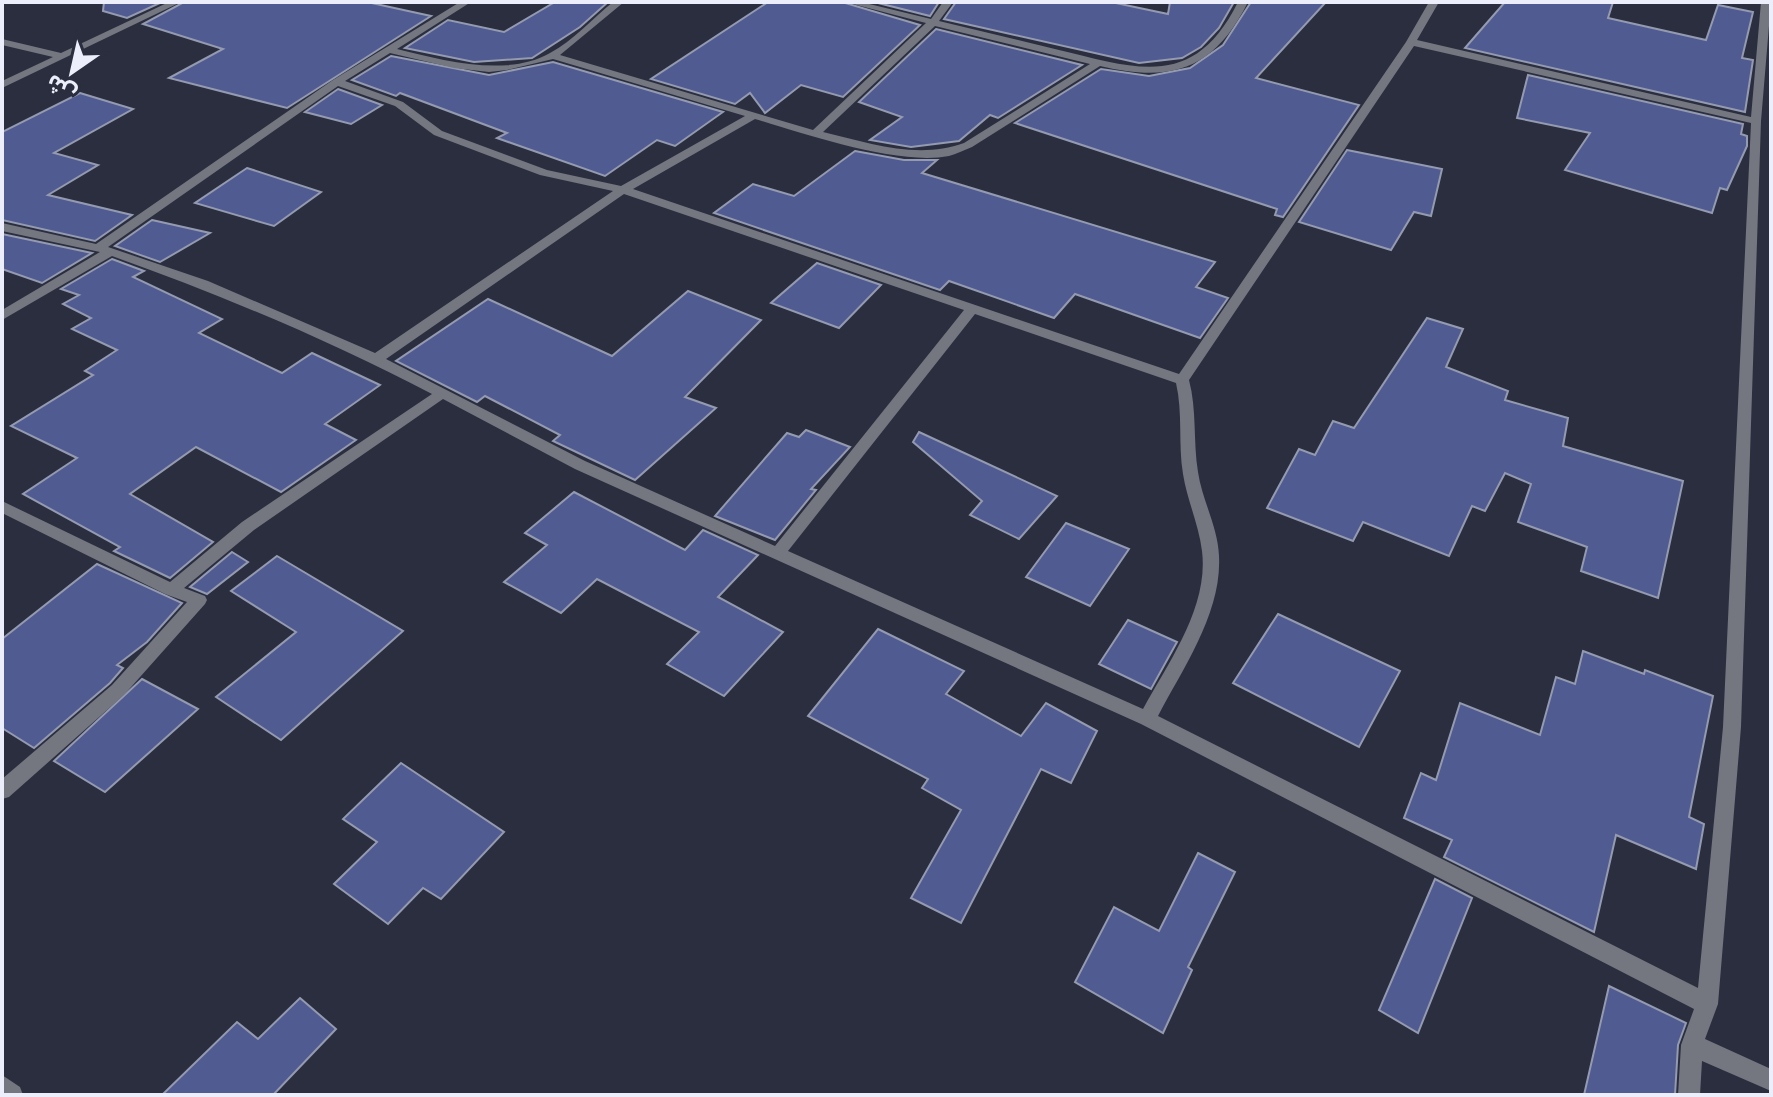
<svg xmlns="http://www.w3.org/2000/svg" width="1773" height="1097" viewBox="0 0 1773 1097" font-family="'Nunito Sans','Noto Sans Arabic',sans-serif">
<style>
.building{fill:#505b91;stroke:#949aaf;stroke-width:2}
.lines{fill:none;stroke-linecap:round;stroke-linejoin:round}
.minor{fill:#747780;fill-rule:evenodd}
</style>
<rect width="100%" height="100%" fill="#2a2e3f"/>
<g class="building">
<path d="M104,2h58l-35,16 -24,-7z"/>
<path d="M184,2h183l64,14 -144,92 -118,-30 54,-29 -80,-25z"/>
<path d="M555,2h53l-28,25 -48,31 -58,4 -69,-14 43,-28 56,12z"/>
<path d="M768,2h74l78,23 -77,72 -42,-12 -36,28 -15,-20 -15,11 -84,-25z"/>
<path d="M874,2h65l-9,14z"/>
<path d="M956,2h155l57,12 2,-12h64l-15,26 -18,19 -19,11 -43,5 -195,-44z"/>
<path d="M1251,2h75l-70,76 103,27 -76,112 -8,-2 2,-6 -262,-86 86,-54 48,7 41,-8 33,-23z"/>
<path d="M1505,2h108l-5,16 98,22 12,-35 35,7 -11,46 11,2 -8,52 -280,-64z"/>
<path d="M936,29l146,36 -84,53 -8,-3 -31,26 -48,6 -41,-7 32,-23 -43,-15z"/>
<path d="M391,56l98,19 64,-13 170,50 -48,34 -18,-6 -52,36 -108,-38 10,-5 -107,-40 -4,3 -44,-16z"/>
<path d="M1528,75l215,49 -2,10 6,2v10l-20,44 -7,-2 -8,25 -147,-43 25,-37 -73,-15z"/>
<path d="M338,89l44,16 -31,19 -46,-12z"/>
<path d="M80,93l53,16 -79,44 44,12 -50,30 84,20 -37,26 -93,-21v-88z"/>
<path d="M1347,150l95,19 -11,47 -17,-4 -23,38 -92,-28z"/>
<path d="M855,151l49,9h33l-15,13 293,89 -19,25 32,11 -28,40 -125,-44 -21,24 -105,-37 -9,9 -226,-77 39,-29 41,12z"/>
<path d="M247,168l74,24 -47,34 -79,-23z"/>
<path d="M152,220l58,13 -50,29 -45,-16z"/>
<path d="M2,234l90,19 -50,30 -40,-14z"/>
<path d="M112,259l32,12 -11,6 89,42 -23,14 83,40 30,-20 68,32 -55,39 31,16 -75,52 -85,-45 -66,47 83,48 -43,36 -56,-27 6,-4 -97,-53 54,-36 -66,-32 82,-51 -8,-4 32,-21 -45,-21 19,-11 -28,-14 16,-9 -18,-6z"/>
<path d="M817,263l64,22 -42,43 -68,-25z"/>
<path d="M688,291l73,29 -76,77 31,11 -81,72 -82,-39 7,-6 -75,-39 -8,6 -81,-41 92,-62 124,57z"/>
<path d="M1427,318l36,11 -17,38 62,24 -3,9 63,18 -5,28 120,35 -25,117 -77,-27 6,-24 -69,-25 13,-38 -26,-11 -20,38 -13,-5 -23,50 -86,-34 -10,19 -86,-33 32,-59 16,6 18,-34 21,7z"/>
<path d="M806,430l44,17 -39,42 5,1 -41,50 -60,-24 72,-83 12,4z"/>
<path d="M919,432l138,64 -38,43 -49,-24 12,-14 -69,-59z"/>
<path d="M574,492l111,58 18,-20 55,25 -40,42 65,35 -59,64 -57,-32 32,-32 -102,-53 -36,34 -57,-31 43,-37 -22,-12z"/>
<path d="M1066,523l63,26 -39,57 -64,-29z"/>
<path d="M232,552l16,10 -41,32 -17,-7z"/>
<path d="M277,556l126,75 -122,109 -65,-43 80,-65 -65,-41z"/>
<path d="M97,564l85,39 -35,39 -30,23 6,3 -13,15 -76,65 -32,-20v-89z"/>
<path d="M1278,614l122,57 -41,76 -126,-64z"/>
<path d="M1128,620l49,22 -26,47 -52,-25z"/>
<path d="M878,629l86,42 -18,23 75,42 25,-33 51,28 -26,52 -30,-14 -80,154 -50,-25 50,-88 -39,-22 6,-9 -120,-63z"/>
<path d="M1583,651l61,23 1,-4 68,26 -24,121 15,7 -8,45 -80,-34 -22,97 -150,-75 8,-17 -48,-22 17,-45 15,7 24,-77 80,32 16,-58 19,7z"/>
<path d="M142,679l56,30 -93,83 -51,-31z"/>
<path d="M401,763l103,69 -63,67 -18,-11 -35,36 -54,-40 43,-42 -34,-23z"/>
<path d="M1198,853l37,19 -47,95 4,3 -29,63 -88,-51 39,-75 45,24z"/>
<path d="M1435,879l37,19 -54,135 -39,-23z"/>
<path d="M1609,986l77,37 -8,22 -3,50h-91z"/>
<path d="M300,998l36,31 -63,66h-111l75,-73 21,17z"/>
</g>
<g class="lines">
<g class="minor">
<path d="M169,2h12l-179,86v-7l51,-24 -51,-12v-6l59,14z"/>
<path d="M460,2h11l-74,47c45,11 109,29 153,4 23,-12 43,-35 63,-51h11l-64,53 253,75 113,-107 -81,-21h16l70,17 12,-17h10l-14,19c40,10 80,19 120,29 79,19 135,40 179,-48h10c-34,68 -76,81 -148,64l-128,81c-8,3 -16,7 -23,9 -51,10 -144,-22 -194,-37l-122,70 546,185 227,-332 23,-40h10l-22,38 334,77 10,-115h10l-10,119 -20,606 -23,277 -13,35 66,30v22l-69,-30 -2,34h-22l3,-50 13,-36 -553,-285 -566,-255 -132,-70 -189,131 -70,58 21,8 2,4 -2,4 -81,91 -115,102 -7,2v-20l110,-94 75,-83 -22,-8 -163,-81v-12l168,81 72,-60 190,-128c-103,-54 -211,-99 -320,-138l-110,64v-10l98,-58 -98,-21v-8l94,21 237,-164zM935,26l155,38 -126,79c-46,17 -95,0 -141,-11zM1414,46l337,77 -28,604 -25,261 -540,-272c25,-48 64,-103 61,-160 -1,-29 -17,-56 -21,-84 -5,-31 -1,-62 -9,-92zM390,53l64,15 35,4 18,-2 46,-11 192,57 -124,70 -74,-16 -105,-39 -39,-29 -58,-21zM338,86l57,20 39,29 106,40 73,16 -238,162 -167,-72 -100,-34zM624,194l340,116 -189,236 -190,-85 -199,-102zM975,314l201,69c7,30 2,61 7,91 4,26 16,51 19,77 7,56 -34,112 -59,158l-355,-158z"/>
<path d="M2,1075l18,12 3,8h-21z"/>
</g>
</g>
<rect width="1773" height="1097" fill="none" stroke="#eceffb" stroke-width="8"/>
<g transform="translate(72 72) rotate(214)" stroke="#2a2e3f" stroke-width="6" paint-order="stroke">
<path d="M0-6L14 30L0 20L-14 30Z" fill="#eceffb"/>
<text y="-12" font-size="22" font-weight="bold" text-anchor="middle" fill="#eceffb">ش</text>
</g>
</svg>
